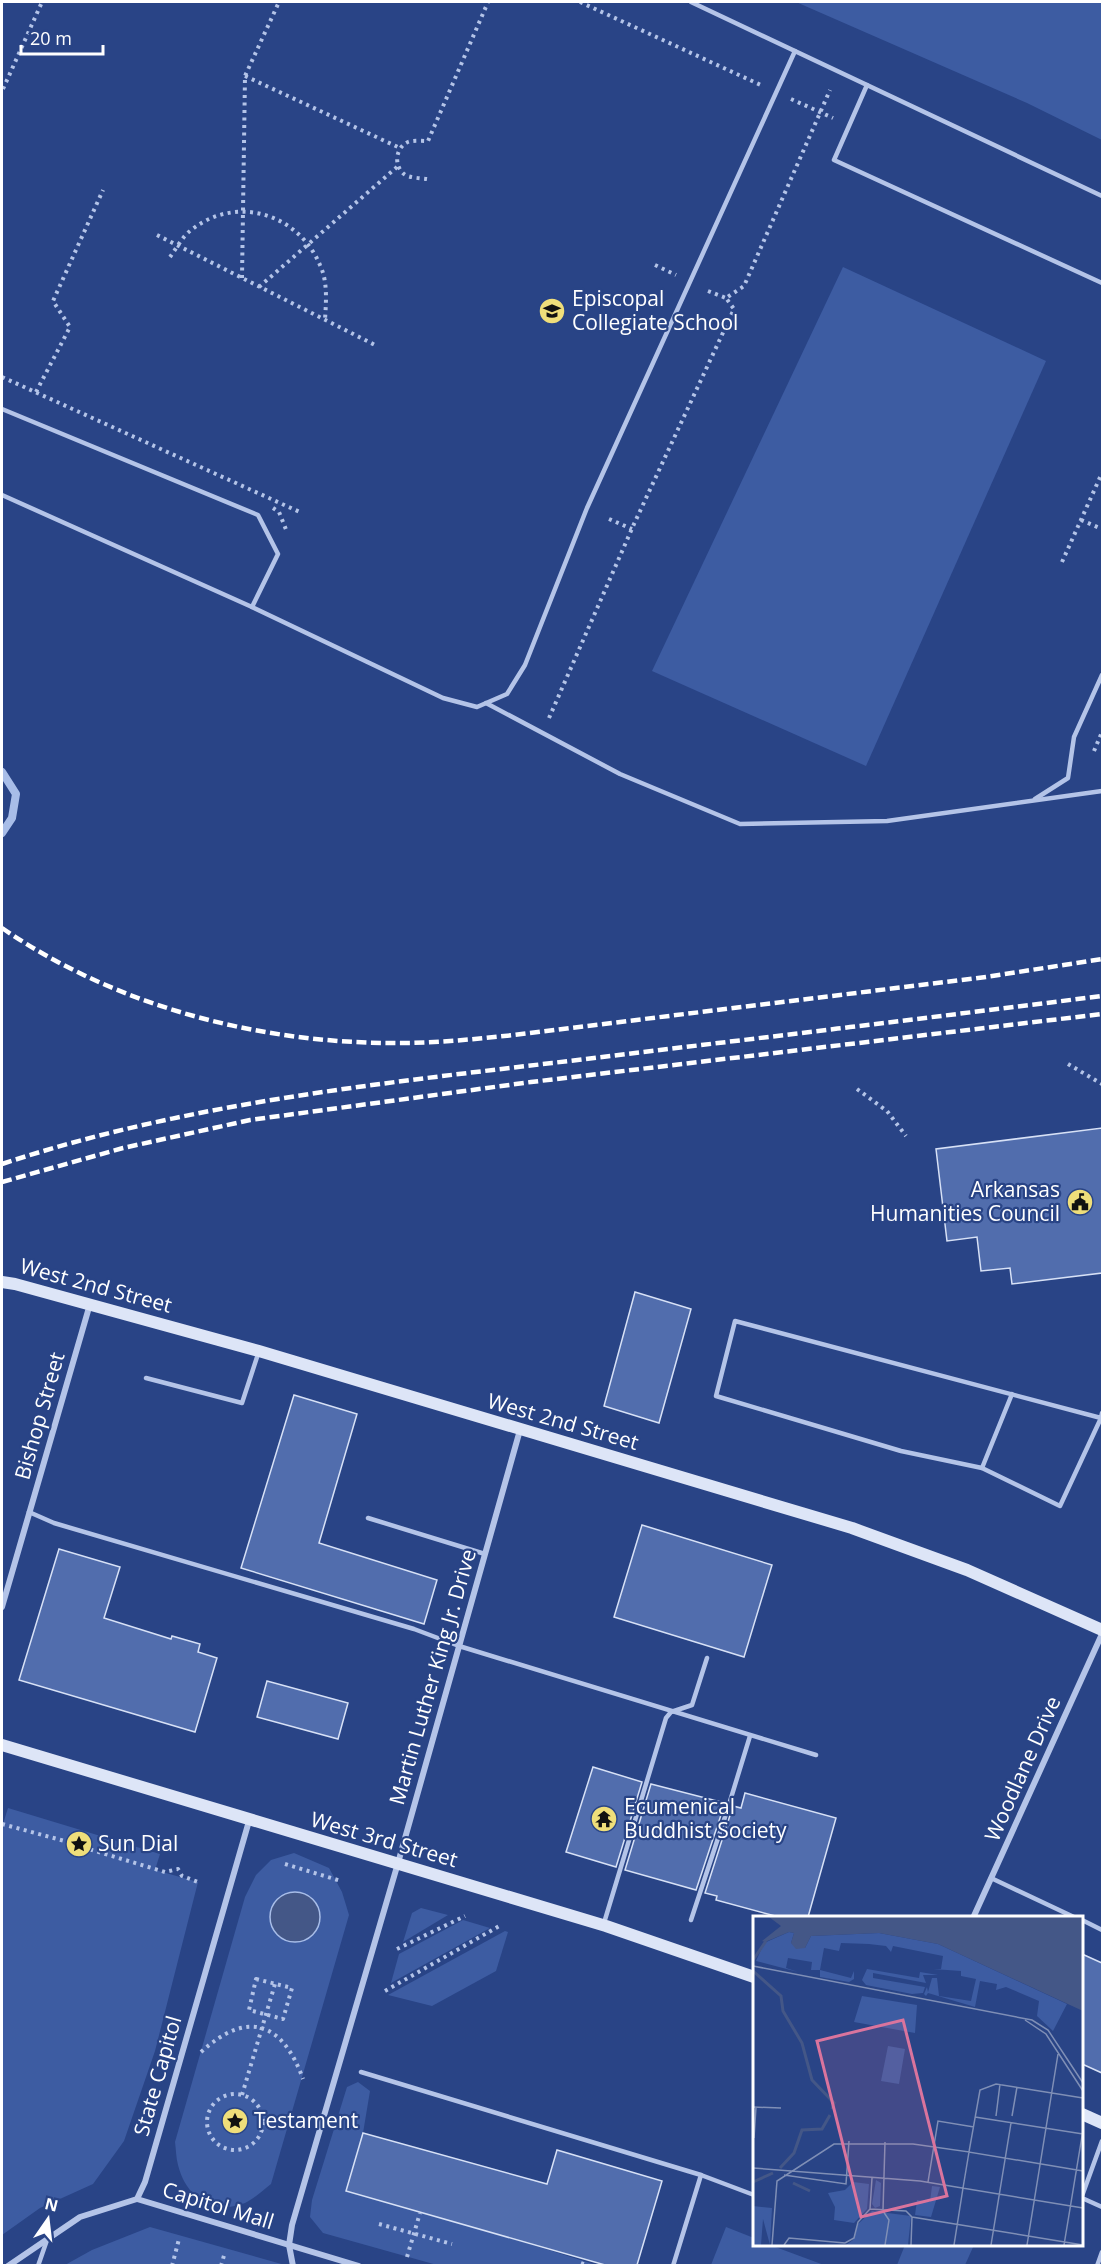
<svg xmlns="http://www.w3.org/2000/svg" width="1104" height="2267" viewBox="0 0 1104 2267" font-family="'Open Sans',sans-serif">
<style>
.green{fill:#3d5ca2}
.water{fill:#445787;stroke:#a8bde8;stroke-width:1.5}
.lines{fill:none;stroke-linecap:round;stroke-linejoin:round}
.stream{stroke:#a8bde8;stroke-width:8}
.building{fill:#516dad;stroke:#d7e1f6;stroke-width:1.5}
.path{stroke:#b4c4e8;stroke-width:4;stroke-dasharray:3 4.5;stroke-linecap:butt}
.lane{stroke:#b4c4e8;stroke-width:4.5}
.street{stroke:#b4c4e8;stroke-width:6}
.secondary{stroke:#dde5f7;stroke-width:12}
.rail{stroke:#fff;stroke-width:4.5;stroke-dasharray:10 4.5;stroke-linecap:butt}
.labels{text-anchor:middle;stroke-width:4.5;stroke-linejoin:round;paint-order:stroke}
.poi-label{font-size:21px;fill:#fff;stroke:#294486;text-anchor:start}
.street-label{font-size:21px;fill:#fff;stroke:#294486}
.inset-river{fill:none;stroke:#445787;stroke-width:3}
.inset-road{fill:none;stroke:#7f8fb6;stroke-width:1.5}
.view{fill:#da749d;fill-opacity:0.15;stroke:#da749d;stroke-width:3}
.inset-edge{fill:none;stroke:#fff;stroke-width:3}
</style>
<rect width="100%" height="100%" fill="#294486"/>
<g class="green">
<path d="M796,2h306v138l-75,-37z"/>
<path d="M843,267l203,94 -180,405 -214,-95z"/>
<path d="M8,1808l152,46 -5,16 43,12 -43,169 -31,90 -31,43 -53,24 -38,27v-411h1z"/>
<path d="M294,1853l35,15 13,24 7,23 -78,269c-8,6 -17,15 -26,19 -33,13 -59,-6 -67,-38 -2,-7 -2,-16 -3,-23l70,-245 11,-22 15,-15z"/>
<path d="M421,1908l27,7 -45,27 9,-29z"/>
<path d="M463,1920l27,8 -99,55 8,-29z"/>
<path d="M505,1931l3,1 -12,39 -64,35 -44,-11z"/>
<path d="M358,2082l12,9 -7,42 -17,58c84,25 168,47 250,74h-159l-114,-32 -13,-16 2,-17 35,-113z"/>
<path d="M150,2227l135,38h-220l27,-15z"/>
<path d="M726,2227l28,11v6l16,1 54,20h-113z"/>
<path d="M905,2245v-1l69,1 -9,20h-68z"/>
</g>
<circle class="water" cx="295" cy="1917" r="25"/>
<g class="lines">
<path class="stream" d="M2,772l14,22 -4,24 -10,15"/>
</g>
<g class="building">
<path d="M1102,1128v145l-90,11 -2,-16 -29,3 -4,-34 -30,4 -11,-92z"/>
<path d="M635,1292l56,17 -32,114 -55,-17z"/>
<path d="M294,1395l63,19 -38,129 118,37 -13,44 -183,-56z"/>
<path d="M642,1525l130,40 -28,92 -130,-40z"/>
<path d="M59,1549l61,18 -16,51 67,21 1,-3 28,8 -2,8 19,6 -22,74 -176,-52z"/>
<path d="M267,1681l81,22 -10,36 -81,-22z"/>
<path d="M593,1767l49,15 -26,85 -50,-15z"/>
<path d="M651,1784l74,19 -29,87 -71,-20z"/>
<path d="M745,1793l91,25 -28,99h-29l-63,-17 1,-4 -12,-3 28,-87 8,2z"/>
<path d="M1082,1954l20,9v110l-20,-9z"/>
<path d="M363,2133l184,51 10,-34 105,31 -25,84h-32l-259,-74z"/>
</g>
<g class="lines">
<g class="path">
<path d="M580,2l183,84"/>
<path d="M245,76l155,72"/>
<path d="M3,89l39,-87"/>
<path d="M791,99l42,19"/>
<path d="M427,179c-7,-1 -18,-1 -23,-5 -11,-9 -8,-27 4,-32 5,-2 14,-1 20,-1l60,-139"/>
<path d="M157,235l220,111"/>
<path d="M170,257c6,-8 12,-20 20,-26 45,-37 108,-18 130,34 8,17 6,37 5,55"/>
<path d="M655,265l21,10"/>
<path d="M242,278l3,-202 34,-74"/>
<path d="M259,287l138,-120"/>
<path d="M708,291l18,7"/>
<path d="M2,377l300,136"/>
<path d="M36,392l34,-65 -17,-26 50,-111"/>
<path d="M273,508l6,4 8,20"/>
<path d="M609,519l23,10"/>
<path d="M1081,520l21,9"/>
<path d="M1062,562l40,-89"/>
<path d="M549,718l85,-194 100,-215 -8,-11 18,-12 86,-196"/>
<path d="M1094,751l8,-19"/>
<path d="M1068,1064l34,20"/>
<path d="M857,1089l30,22 19,25"/>
<path d="M2,1824l70,19 3,-3 6,1 1,6 83,25 13,-3 4,7 16,6"/>
<path d="M285,1864l56,17"/>
<path d="M397,1949l68,-33"/>
<path d="M256,1979l36,9 -9,31 -34,-9z"/>
<path d="M385,1991l116,-66"/>
<path d="M201,2052c46,-42 81,-31 102,27"/>
<circle cx="235" cy="2122" r="28"/>
<path d="M242,2095l33,-111"/>
<path d="M379,2224l73,20"/>
<path d="M407,2257l13,-44"/>
<path d="M581,2263l8,3"/>
<path d="M172,2266l7,-27"/>
<path d="M221,2266l4,-14"/>
</g>
<g class="lane">
<path d="M691,2l411,194"/>
<path d="M867,85l-33,75 268,123"/>
<path d="M2,409l256,106 20,39 -26,53"/>
<path d="M2,495l250,112 191,91 34,9 30,-13 18,-29 62,-157 208,-457"/>
<path d="M486,703l134,71 120,50 147,-3 215,-30"/>
<path d="M1035,799l33,-21 6,-41 28,-62"/>
<path d="M146,1378l96,25 17,-52"/>
<path d="M1101,1418l-366,-97 -19,75 185,55 81,17 78,38 41,-88 1,-5"/>
<path d="M982,1468l30,-74"/>
<path d="M29,1512l25,11 360,106 45,17 357,109"/>
<path d="M368,1518l117,36"/>
<path d="M991,1878l85,40"/>
<path d="M691,1920l36,-109 23,-75"/>
<path d="M1082,1920l20,10"/>
<path d="M604,1923l62,-205 5,-6 21,-7 15,-47"/>
<path d="M361,2072l340,103 -28,91"/>
<path d="M701,2175l53,20"/>
<path d="M1082,2196l20,-55"/>
<path d="M1082,2198l20,9"/>
<path d="M38,2266l9,-26"/>
<path d="M1097,2266l5,-14"/>
</g>
<g class="street">
<path d="M2,1607l88,-303"/>
<path d="M973,1918l129,-284"/>
<path d="M137,2199l222,67"/>
<path d="M8,2266l72,-49 57,-18 8,-17 104,-361"/>
<path d="M293,2266l-4,-21 3,-20 106,-362 122,-433"/>
</g>
<g class="secondary">
<path d="M2,1282l13,2 244,67 593,177 115,42 135,60"/>
<path d="M2,1745l604,181 148,51"/>
<path d="M1082,2114l20,9"/>
</g>
<g class="rail">
<path d="M2,928c115,79 259,116 398,115 38,0 76,-4 114,-8l472,-58 116,-18"/>
<path d="M2,1164c178,-59 364,-79 550,-101 183,-22 367,-44 550,-67"/>
<path d="M2,1182l121,-34 127,-28 281,-38 571,-68"/>
</g>
</g>
<defs>
<symbol id="school-disc" viewBox="-11 -11 22 22"><circle r="9.5" fill="#efde7a" stroke="#294486"/><path d="M0-5L7-2L0 1L-7-2ZM-4 1L0 2.5L4 1V4Q0 6-4 4Z" fill="#111"/></symbol>
<symbol id="civic-disc" viewBox="-11 -11 22 22"><circle r="9.5" fill="#efde7a" stroke="#294486"/><path d="M-.6-6.5H3V-4.5H.6V-3L4-1V1h2V6H-6V1h2V-1L-.6-3ZM-1.2 2.5V6h2.4V2.5Z" fill="#111"/></symbol>
<symbol id="temple-disc" viewBox="-11 -11 22 22"><circle r="9.5" fill="#efde7a" stroke="#294486"/><path d="M0-6L5-2H3V0L6.5 2.5H4V6H1.5V3h-3V6H-4V2.5H-6.5L-3 0V-2H-5Z" fill="#111"/></symbol>
<symbol id="sight-disc" viewBox="-11 -11 22 22"><circle r="9.5" fill="#efde7a" stroke="#294486"/><path d="M0-6L1.8-2.2L6-1.7L2.9 1.2L3.7 5.4L0 3.3L-3.7 5.4L-2.9 1.2L-6-1.7L-1.8-2.2Z" fill="#111"/></symbol>
</defs>
<g fill-rule="evenodd">
<use href="#school-disc" x="537" y="296" width="30" height="30"/>
<use href="#civic-disc" x="1065" y="1187" width="30" height="30"/>
<use href="#temple-disc" x="589" y="1804" width="30" height="30"/>
<use href="#sight-disc" x="64" y="1829" width="30" height="30"/>
<use href="#sight-disc" x="220" y="2106" width="30" height="30"/>
</g>
<g class="labels">
<g class="poi-label">
<text x="572" y="306">Episcopal<tspan x="572" dy="24">Collegiate School</tspan></text>
<text x="1060" y="1197" text-anchor="end">Arkansas<tspan x="1060" dy="24">Humanities Council</tspan></text>
<text x="624" y="1814">Ecumenical<tspan x="624" dy="24">Buddhist Society</tspan></text>
<text x="98" y="1851">Sun Dial</text>
<text x="254" y="2128">Testament</text>
</g>
<g class="street-label">
<text transform="translate(96 1286) rotate(15)" y="7">West 2nd Street</text>
<text transform="translate(40 1416) rotate(-74)" y="7">Bishop Street</text>
<text transform="translate(563 1422) rotate(16)" y="7">West 2nd Street</text>
<text transform="translate(433 1677) rotate(-74)" y="7">Martin Luther King Jr. Drive</text>
<text transform="translate(1023 1769) rotate(-66)" y="7">Woodlane Drive</text>
<text transform="translate(384 1840) rotate(16)" y="7">West 3rd Street</text>
<text transform="translate(158 2076) rotate(-74)" y="7">State Capitol</text>
<text transform="translate(218 2206) rotate(17)" y="7">Capitol Mall</text>
</g>
</g>
<g transform="translate(753 1916)">
<rect width="330" height="330" fill="#294486"/>
<path d="M36,16l5,1 -3,10 14,5 6,-12 68,-3 59,11 129,60 -14,27 -16,-15 2,-15 -33,-14 -10,3 1,-6 -17,-3 -5,26 -47,-14 -2,3 -2,-2 3,-7 1,5 4,-14h5l2,18 32,5 5,-22 -15,-3v-5l-28,-2h8l2,-13 -50,-10 -2,6 -5,-6 -17,-2 -28,-1 -2,8 -15,-3 -4,22 31,8 3,-7v8l-5,3 -29,-5v-7h-9l1,-8 -24,-4 -2,10 12,4 -42,-11 8,-18zM114,53l52,9 1,-6 18,3h-15l3,8 -53,-10v5l52,9 -2,6 -11,1 -46,-9 -4,-5zM109,80l55,9 -2,28 -61,-11zM135,130l17,3 -6,35 -18,-3zM123,264l5,3 -1,23 -5,2 -3,-4zM100,266l16,2 -2,25 -13,14 -20,-3 1,-13 -7,-14 17,-3zM179,270l8,1 -9,30 -16,-2 2,-15 13,2zM0,290l19,2 -2,37 -7,-26 -2,26h-8zM119,295l39,5 -3,29h-62l7,-5 5,-16z" fill="#3d5ca2"/>
<path d="M16,1h314v94l-145,-67 -59,-11 -68,3 -6,12 -9,1 -5,-6 3,-10 -5,-1 -24,10 -3,-1 19,-15z" fill="#445787"/>
<path class="inset-river" d="M0,44l13,-19M0,55l28,25 2,15 19,32 10,37 22,23 -2,6M27,252l14,-15 8,-23 20,-1 8,-14M0,266l20,-9M40,267l17,8"/>
<path class="inset-road" d="M0,50l279,54 16,10 35,53M272,104l21,14 37,57M0,191l28,1M243,200l4,-32M259,200l5,-29M222,201l108,17M1,222l2,-31M0,252l167,13 163,27M31,259l62,9 3,-43M175,266l10,-61 36,6M210,272l6,-36 114,19M117,293l36,2 6,6 171,28M130,294l2,-68M130,295l6,9 -4,25M92,327l9,-5 4,-16 12,-13 2,-31M19,329l5,-64 57,-37h79l56,8 11,-62 16,-6 87,14M31,329l5,-7 56,5M158,329l1,-28M201,329l9,-57M238,329l20,-122M274,329l31,-191M311,329l19,-115"/>
<path class="view" d="M150,104l44,176 -86,21 -44,-176z"/>
<rect width="330" height="330" class="inset-edge"/>
</g>
<rect width="1104" height="2267" fill="none" stroke="#ffffff" stroke-width="6"/>
<g transform="translate(48 2219) rotate(14)" stroke="#294486" stroke-width="4.5" paint-order="stroke">
<path d="M0-4.5L10 22L0 15L-10 22Z" fill="#ffffff"/>
<text y="-9" font-size="16" font-weight="bold" text-anchor="middle" fill="#ffffff">N</text>
</g>
<path d="M21 45v9h82v-9" fill="none" stroke="#ffffff" stroke-width="3"/>
<text x="30" y="45" font-size="18" fill="#ffffff" stroke="#294486" stroke-width="4.5" paint-order="stroke">20 m</text>
</svg>
